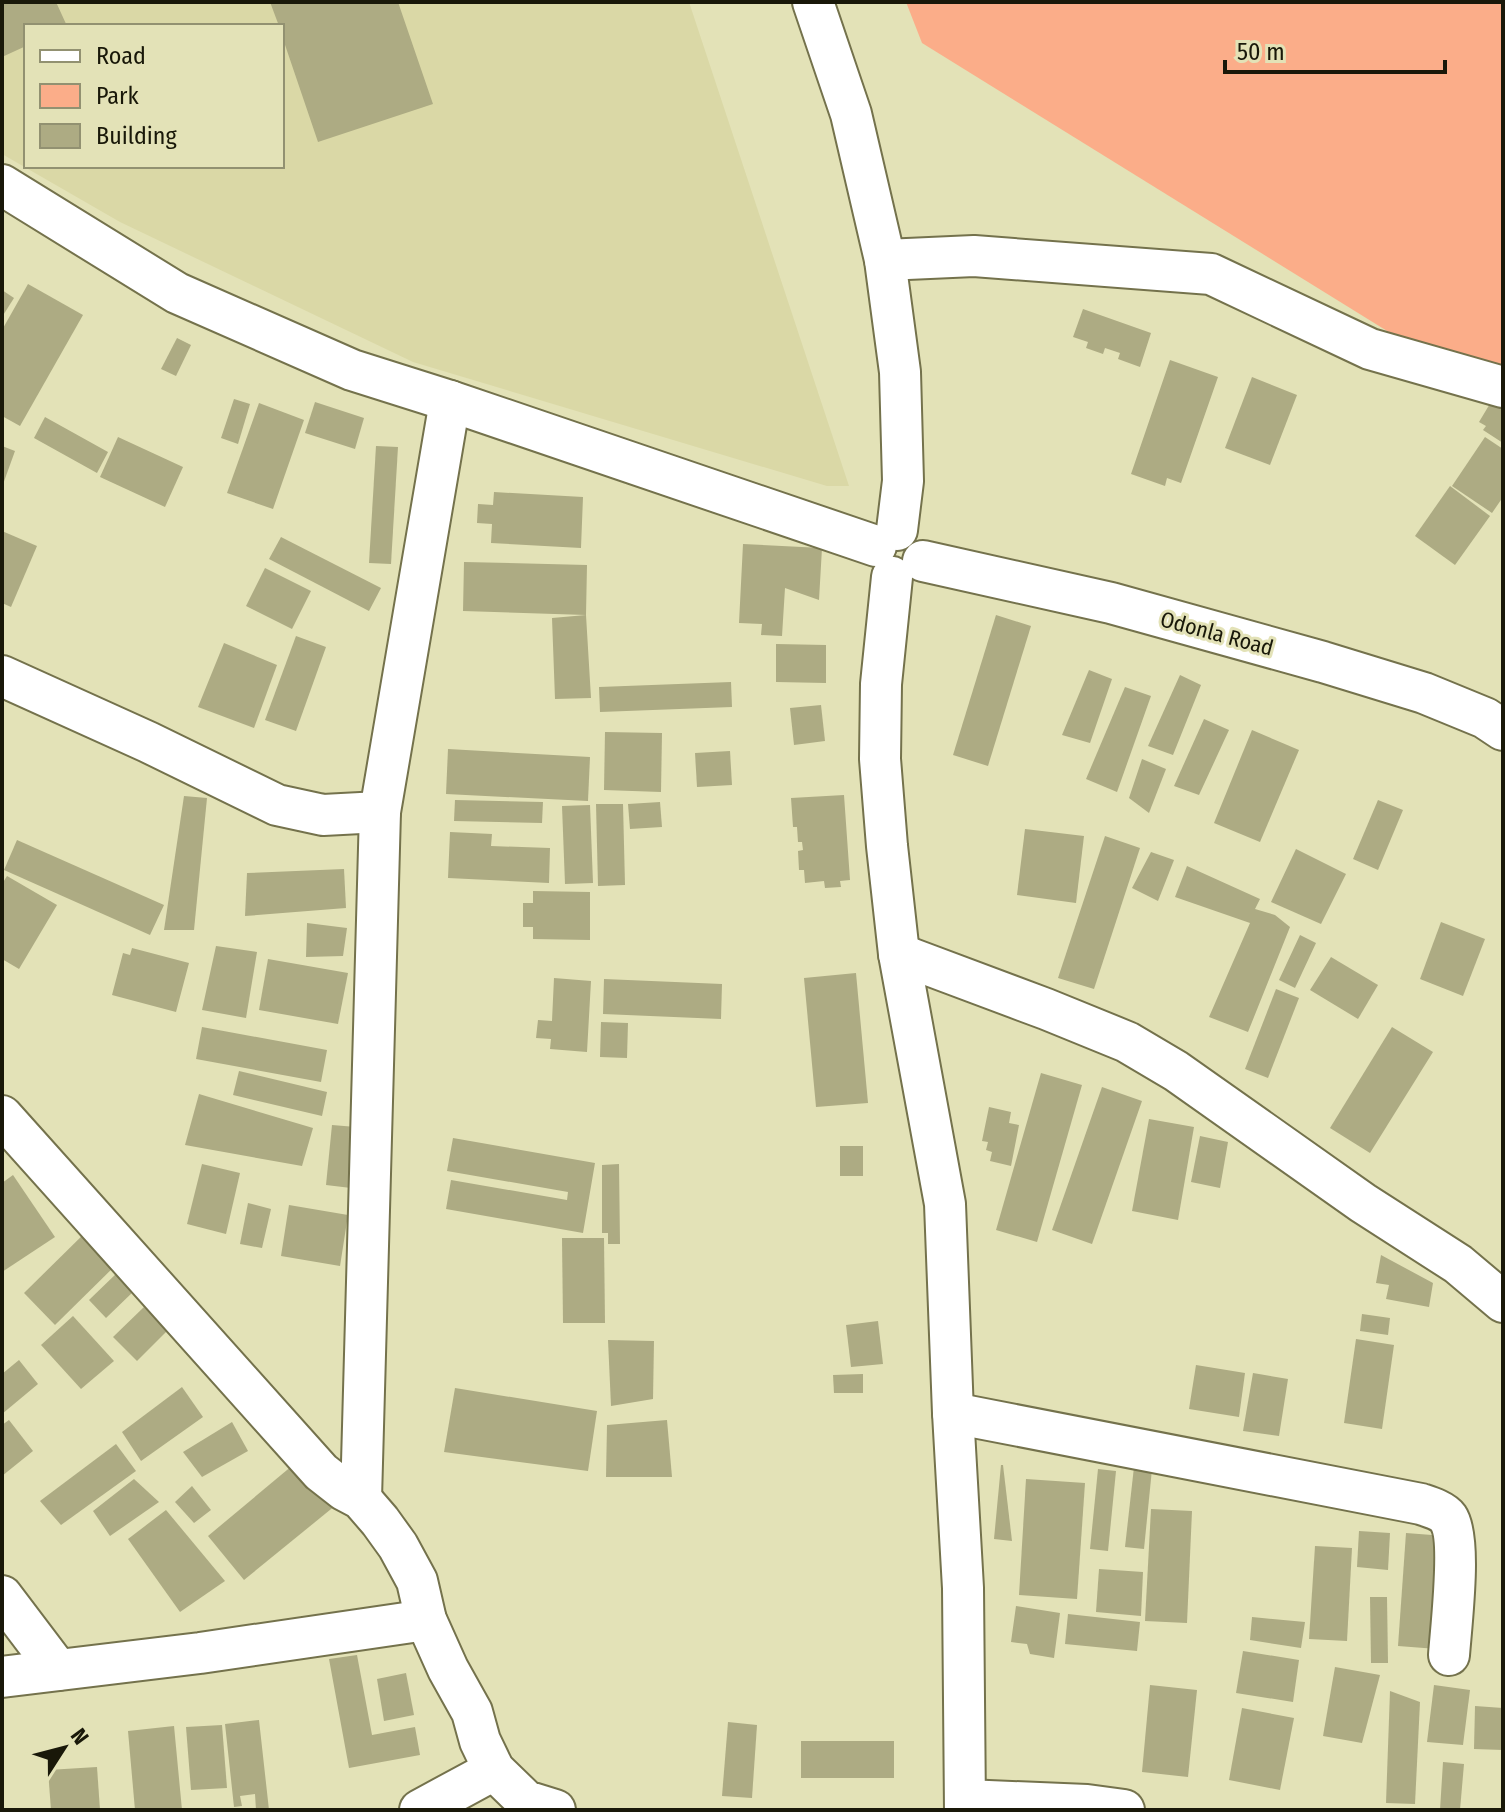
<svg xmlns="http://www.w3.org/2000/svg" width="1505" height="1812" viewBox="0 0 1505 1812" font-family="'Fira Sans Condensed',sans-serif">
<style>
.built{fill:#dad8a6;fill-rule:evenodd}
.green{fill:#fbad89}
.building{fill:#adab83}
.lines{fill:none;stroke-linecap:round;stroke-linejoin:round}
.minor-casing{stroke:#74724c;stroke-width:44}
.minor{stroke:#fff;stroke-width:40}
.labels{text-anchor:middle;stroke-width:6;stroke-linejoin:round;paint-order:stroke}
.street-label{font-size:22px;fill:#191809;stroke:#e3e2b7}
</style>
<rect width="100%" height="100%" fill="#e3e2b7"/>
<path class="built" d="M2,2h687l160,484h-22l-414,-124 -293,-140 -118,-68zM26,26h256v140h-256z"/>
<path class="green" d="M906,2h597v367l-111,-35 -470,-291z"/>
<g class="building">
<path d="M2,2h54l11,24h-41v20l-24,11z"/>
<path d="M270,2h128l35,102 -115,38 -36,-106v-10h-3z"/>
<path d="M28,284l55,31 -63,111 -18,-10v-86z"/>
<path d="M2,290l12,8 -12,19z"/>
<path d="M1083,309l68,24 -11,34 -22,-8 2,-6 -15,-5 -2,6 -17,-6 2,-6 -15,-5z"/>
<path d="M177,338l14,7 -15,31 -15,-7z"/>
<path d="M1170,360l48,17 -37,106 -14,-5 -2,8 -34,-12z"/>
<path d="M1252,377l45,18 -27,70 -45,-17z"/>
<path d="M1497,392l6,4v47l-20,-13 3,-4 -7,-4z"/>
<path d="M234,399l16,5 -12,40 -17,-6z"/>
<path d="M315,402l49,16 -9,31 -50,-16z"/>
<path d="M259,403l45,17 -31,89 -46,-16z"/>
<path d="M45,417l63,35 -11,21 -63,-35z"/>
<path d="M118,437l65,30 -18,40 -65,-30z"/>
<path d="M1485,437l18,12v48l-11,16 -40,-27z"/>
<path d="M2,446l13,5 -13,36z"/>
<path d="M376,446l22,1 -7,117 -22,-1z"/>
<path d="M1450,486l40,30 -35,49 -40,-29z"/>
<path d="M494,492l89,5 -2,51 -90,-5 1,-19 -15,-1 1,-19 15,1z"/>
<path d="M2,531l35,15 -26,61 -9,-4z"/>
<path d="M281,537l100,51 -12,23 -100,-52z"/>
<path d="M743,544l79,4 -3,52 -34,-12 -3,48 -21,-1 1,-11 -23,-1z"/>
<path d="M464,562l123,3 -1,50 5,83 -36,1 -3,-81 34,-3 -123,-4z"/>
<path d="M265,568l46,23 -19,38 -46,-23z"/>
<path d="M996,615l35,11 -43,140 -35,-11z"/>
<path d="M296,636l30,11 -30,84 -31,-11z"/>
<path d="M224,643l53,22 -23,63 -56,-21z"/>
<path d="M776,644l50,1v38l-50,-1z"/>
<path d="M1089,670l23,9 -22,64 -28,-8z"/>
<path d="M1180,675l21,10 -28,70 -25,-9z"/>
<path d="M731,682l1,25 -132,5 -1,-25z"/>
<path d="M1125,687l26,9 -34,96 -31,-13z"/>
<path d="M821,705l4,36 -31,4 -4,-37z"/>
<path d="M1204,719l25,11 -30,65 -25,-9z"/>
<path d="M1252,730l47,20 -39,92 -46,-19z"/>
<path d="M605,732l57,1 -1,59 -57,-2z"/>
<path d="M448,749l142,8 -2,44 -142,-7z"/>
<path d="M730,751l2,34 -35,2 -2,-34z"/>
<path d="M1142,759l24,10 -17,44 -20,-15z"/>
<path d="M844,795l6,85 -10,1 1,6 -16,1 -1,-7 -19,2 -1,-13h-5l-1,-19 5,-1 -1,-8h-4l-1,-15h-4l-2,-29z"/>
<path d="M184,796l23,2 -13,132h-30z"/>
<path d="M455,800l88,2 -1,21 -88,-2z"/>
<path d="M1378,800l25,10 -25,60 -25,-11z"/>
<path d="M660,802l2,25 -32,2 -2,-25z"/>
<path d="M596,804h27l2,81 -27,1z"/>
<path d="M590,805l3,78 -28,1 -3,-78z"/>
<path d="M1025,829l59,7 -8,67 -59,-8z"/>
<path d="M450,832l42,2 -1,12 59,2 -1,35 -101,-5z"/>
<path d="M1105,836l35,12 -46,141 -36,-11z"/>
<path d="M17,840l147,65 -14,30 -146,-65z"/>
<path d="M1296,849l50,25 -25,50 -50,-22z"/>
<path d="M1151,852l23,8 -16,41 -26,-13z"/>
<path d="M1187,866l73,33 -5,10 20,6 15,12 -42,105 -39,-15 41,-94 -75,-26z"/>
<path d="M344,869l2,39 -101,8 2,-43z"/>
<path d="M7,876l50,29 -38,64 -17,-10v-75z"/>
<path d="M533,891l57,1v48l-57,-1v-12h-10v-24h10z"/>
<path d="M1441,922l44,17 -22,57 -43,-17z"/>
<path d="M307,923l40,5 -4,28 -37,1z"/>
<path d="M1300,935l16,8 -21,45 -16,-8z"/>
<path d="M216,946l41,6 -11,66 -44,-8z"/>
<path d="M132,948l57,15 -13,49 -64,-17 11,-42 7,2z"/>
<path d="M1331,957l47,28 -20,34 -48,-29z"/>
<path d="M268,959l80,14 -10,51 -79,-14z"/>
<path d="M856,973l12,130 -52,4 -12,-129z"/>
<path d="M554,978l37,3 -4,71 -37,-3 1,-10 -15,-1 2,-18 14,1z"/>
<path d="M604,979l118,5 -1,35 -118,-5z"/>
<path d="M1276,989l23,9 -31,80 -23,-9z"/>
<path d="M601,1022l27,1 -1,35 -27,-1z"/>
<path d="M202,1027l125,23 -6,32 -125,-23z"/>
<path d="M1392,1027l41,25 -63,101 -40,-25z"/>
<path d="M239,1071l88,21 -5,24 -89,-21z"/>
<path d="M1041,1073l41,12 -45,157 -41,-12z"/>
<path d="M1102,1087l40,14 -50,143 -40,-14z"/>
<path d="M199,1094l114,34 -11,38 -117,-21z"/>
<path d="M989,1107l22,5 -2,11 10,2 -8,41 -21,-5 2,-9 -6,-2 2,-8 -6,-1z"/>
<path d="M1149,1119l45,8 -16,93 -46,-9z"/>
<path d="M332,1125l24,2 -5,61 -25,-3z"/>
<path d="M1200,1136l28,6 -8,46 -29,-6z"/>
<path d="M453,1138l142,25 -12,70 -137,-24 5,-29 116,20 1,-8 -121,-21z"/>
<rect x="840" y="1146" width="23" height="30"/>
<path d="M202,1164l38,9 -14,61 -39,-10z"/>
<path d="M619,1164l1,80h-12v-11h-6v-68z"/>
<path d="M13,1175l42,62 -53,35v-89z"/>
<path d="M248,1203l23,6 -9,39 -22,-4z"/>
<path d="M289,1205l59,10 -8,51 -59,-10z"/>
<path d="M93,1225l31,32 -69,68 -31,-32z"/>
<path d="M562,1238h42l1,85h-42z"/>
<path d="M1381,1255l52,28 -4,24 -43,-8 3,-14 -13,-2z"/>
<path d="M118,1272l17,18 -29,28 -17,-18z"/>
<path d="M144,1307l23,24 -30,30 -24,-24z"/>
<path d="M1362,1314l28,4 -2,17 -28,-4z"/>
<path d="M73,1316l41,45 -33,28 -40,-44z"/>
<path d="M878,1321l5,43 -32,3 -5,-42z"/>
<path d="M1356,1339l38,6 -12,84 -38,-6z"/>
<path d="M608,1340l46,1 -1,58 -42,7z"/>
<path d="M19,1360l19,24 -36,30v-40z"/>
<path d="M1196,1365l49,8 -6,44 -50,-8z"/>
<path d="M1253,1373l35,6 -9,57 -36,-5z"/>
<path d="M863,1374v19h-29l-1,-18z"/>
<path d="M182,1387l21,30 -62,44 -19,-29z"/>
<path d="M455,1388l142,23 -9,60 -144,-19z"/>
<path d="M9,1420l24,31 -31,25v-51z"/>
<path d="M667,1420l5,57h-66l1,-52z"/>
<path d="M232,1422l16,29 -46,26 -19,-25z"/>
<path d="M116,1444l20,27 -75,54 -21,-24z"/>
<path d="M299,1460l37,45 -92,75 -36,-44z"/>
<path d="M1001,1465h2l9,76 -18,-2z"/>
<path d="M1134,1467l18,2 -8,80 -19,-2z"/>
<path d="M1098,1469l18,2 -8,80 -18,-2z"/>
<path d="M134,1479l25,23 -49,34 -17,-25z"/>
<path d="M1026,1479l59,4 -8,116 -58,-4z"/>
<path d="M192,1486l19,24 -17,13 -19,-21z"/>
<path d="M1151,1509l41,2 -5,112 -42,-2z"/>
<path d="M166,1510l59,71 -45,31 -52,-73z"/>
<path d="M1359,1531l31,2 -2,37 -31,-3z"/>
<path d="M1406,1533l39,3 -8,113 -39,-3z"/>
<path d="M1315,1546l37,2 -5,93 -38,-2z"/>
<path d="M1099,1569l44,3 -2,44 -45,-4z"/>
<path d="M1370,1597h17l1,66h-17z"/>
<path d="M1016,1606l44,7 -6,45 -24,-4 -3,-10 -16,-2z"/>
<path d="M1068,1614l72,8 -3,29 -72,-7z"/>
<path d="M1252,1617l53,5 -4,26 -51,-8z"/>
<path d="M1243,1651l56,9 -6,42 -57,-9z"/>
<path d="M357,1655l15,80 43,-8 5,28 -71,13 -20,-109z"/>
<path d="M1335,1667l45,8 -18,68 -39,-7z"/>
<path d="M406,1673l8,42 -30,6 -7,-42z"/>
<path d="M1150,1685l47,5 -9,87 -46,-5z"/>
<path d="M1434,1685l36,5 -7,55 -36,-3z"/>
<path d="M1390,1691l30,11 -5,102 -29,-1z"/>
<path d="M1475,1706l28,2v42l-29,-1z"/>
<path d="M1242,1708l52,10 -14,72 -51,-10z"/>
<path d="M259,1720l10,90h-13l-1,-16 -15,2 2,10 -8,1 -9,-83z"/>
<path d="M728,1722l29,3 -5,73 -30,-2z"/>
<path d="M222,1725l5,63 -36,2 -5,-63z"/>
<path d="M174,1726l8,84h-47l-7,-79z"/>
<rect x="801" y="1741" width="93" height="37"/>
<path d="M1443,1762l21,2 -4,46h-20z"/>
<path d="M97,1767l3,43h-49l-3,-40z"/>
</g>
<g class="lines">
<defs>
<g id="minor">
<path d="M813,2l38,112 34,146 15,112 3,109 -6,49"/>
<path d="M2,185l175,108 175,77 98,31 426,145"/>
<path d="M885,260l89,-4 237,18 159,75 133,38"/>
<path d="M923,561l188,42 212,59 101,31 61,25 18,12"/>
<path d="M892,577l-11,107 -1,75 7,87 12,108 46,250 8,209 10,175 2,222"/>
<path d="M2,676l146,66 129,63 46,10 57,-3"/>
<path d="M899,954l147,55 81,33 49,29 187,132 95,61 45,38"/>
<path d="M2,1116l319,356 23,18 17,9 19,22 18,25 19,35 9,39 22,49 24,43 8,29 14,29 32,31 29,9"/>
<path d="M953,1413l468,91c9,3 22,7 27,14 14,20 3,109 1,137"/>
<path d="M361,1499l19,-687 70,-411"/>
<path d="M2,1596l56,74"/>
<path d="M2,1677l198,-24 226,-33"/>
<path d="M965,1800l122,5 37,5"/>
<path d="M420,1810l74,-40"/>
</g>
</defs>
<use href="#minor" class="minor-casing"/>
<use href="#minor" class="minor"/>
</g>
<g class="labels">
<g class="street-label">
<text transform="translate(1217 633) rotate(15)" y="8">Odonla Road</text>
</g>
</g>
<rect width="1505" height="1812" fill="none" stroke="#191809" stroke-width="8"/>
<rect x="24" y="24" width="260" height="144" fill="#e3e2b7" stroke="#929171" stroke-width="2"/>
<rect x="40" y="50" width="40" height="12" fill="#ffffff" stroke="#929171" stroke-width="2"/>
<text x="96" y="64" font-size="24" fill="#191809">Road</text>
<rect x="40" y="84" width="40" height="24" fill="#fbad89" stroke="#929171" stroke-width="2"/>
<text x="96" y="104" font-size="24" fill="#191809">Park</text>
<rect x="40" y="124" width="40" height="24" fill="#adab83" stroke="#929171" stroke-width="2"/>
<text x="96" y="144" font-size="24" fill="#191809">Building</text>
<g transform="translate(64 1748) rotate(54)" stroke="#e3e2b7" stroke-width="6" paint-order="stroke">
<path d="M0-6L14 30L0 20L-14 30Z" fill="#191809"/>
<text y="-12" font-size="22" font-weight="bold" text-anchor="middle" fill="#191809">N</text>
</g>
<path d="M1225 60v12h220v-12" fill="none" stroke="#191809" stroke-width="4"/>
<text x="1237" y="60" font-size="24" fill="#191809" stroke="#e3e2b7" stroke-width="6" paint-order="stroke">50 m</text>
</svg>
